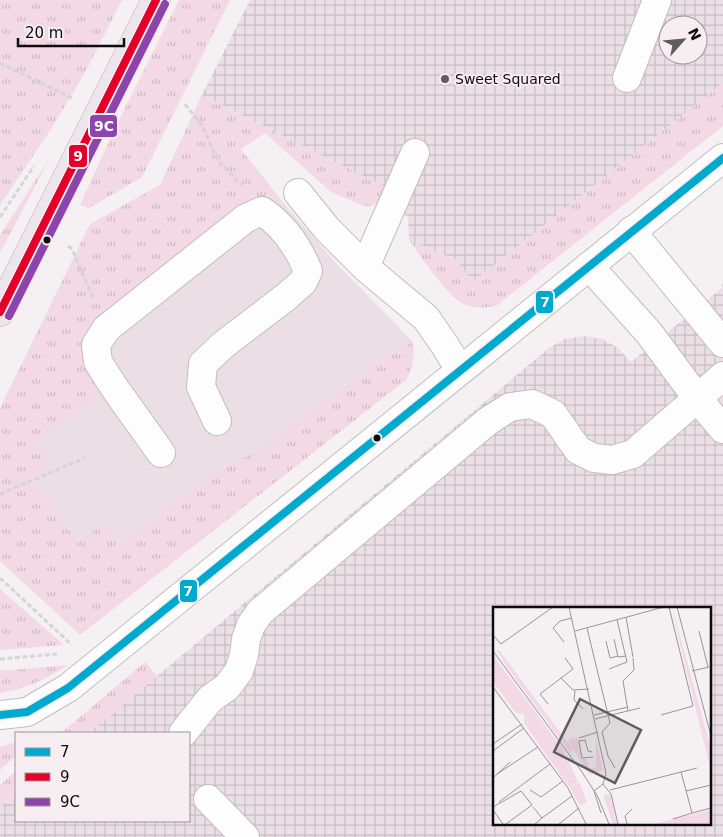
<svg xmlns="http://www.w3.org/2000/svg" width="723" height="837" viewBox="0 0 723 837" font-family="'DejaVu Sans',sans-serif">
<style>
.built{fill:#ebdfe5}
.industrial{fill:url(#industrial-grid);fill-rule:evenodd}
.grass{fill:url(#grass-tufts)}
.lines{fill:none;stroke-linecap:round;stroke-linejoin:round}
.minor-casing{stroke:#c1bebf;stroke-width:30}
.major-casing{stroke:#d0cecf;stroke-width:30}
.path{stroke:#d6d5d5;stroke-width:3;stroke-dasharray:5 2.5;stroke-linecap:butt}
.minor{stroke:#fefdfd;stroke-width:28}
.major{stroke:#ece6ea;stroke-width:28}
.bus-1-casing{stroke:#f7eef2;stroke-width:11}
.bus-2-casing{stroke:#f7eef2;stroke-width:11}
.bus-3-casing{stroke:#f7eef2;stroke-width:11}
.bus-1{stroke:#00a9ce;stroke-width:8}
.bus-2{stroke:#e4002b;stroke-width:8}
.bus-3{stroke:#8e44ad;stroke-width:8}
.poi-dot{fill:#605c5d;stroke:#f7eef2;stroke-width:2}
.bus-dot{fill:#0f0c0d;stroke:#f7eef2;stroke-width:2}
.labels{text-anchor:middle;stroke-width:4;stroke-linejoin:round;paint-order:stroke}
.poi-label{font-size:14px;fill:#0f0c0d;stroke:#f7eef2;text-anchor:start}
.inset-road{fill:none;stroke:#999596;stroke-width:1}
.view{fill:#605c5d;fill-opacity:0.15;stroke:#605c5d;stroke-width:2.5}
.inset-edge{fill:none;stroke:#0f0c0d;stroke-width:2.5}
.line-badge{stroke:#f7eef2;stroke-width:2}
.badge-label{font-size:14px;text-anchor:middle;font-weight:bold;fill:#fff}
</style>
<defs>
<pattern id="industrial-grid" width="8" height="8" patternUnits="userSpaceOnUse" patternTransform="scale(1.25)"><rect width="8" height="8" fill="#ebdfe5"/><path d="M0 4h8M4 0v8" fill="none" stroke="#c8bec3"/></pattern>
<pattern id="grass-tufts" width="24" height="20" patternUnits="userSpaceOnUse" patternTransform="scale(1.25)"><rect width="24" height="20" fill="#f3d8e5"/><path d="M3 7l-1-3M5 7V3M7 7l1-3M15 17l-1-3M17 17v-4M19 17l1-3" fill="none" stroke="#cfb8c3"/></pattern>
</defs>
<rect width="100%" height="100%" fill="#f5f0f2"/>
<path class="built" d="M265,197h8l8,3 53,61 79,81 -25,13 -133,97 -38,19 -99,74 -39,-3 -49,-60 20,-18 -15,-22 72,-52 -19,-27 169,-163z"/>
<g class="industrial">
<path d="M250,0h473v83l-250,199 -17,-22 -47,-20 -1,-24 -30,-13 7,-16 -183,-92zM668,25h30v30h-30z"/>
<path d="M723,280v557h-723v-30l16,-13v27h173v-88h-100l460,-385 16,-9 19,-3 18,3 16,9 13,14 91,-74zM494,608h215v215h-215z"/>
</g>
<g class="grass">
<path d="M0,0h122l-35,69 -34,57 -53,79z"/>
<path d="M179,0h51l-88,177 -53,31 -9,-3 38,-83z"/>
<path d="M723,83v43l-227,180c-12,2 -23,3 -34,-3 -15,-7 -42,-48 -53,-63l47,20 17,22z"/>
<path d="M202,95l183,92 -7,16 -7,3h-7l-33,-14 -66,-59 -24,16 40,51c-9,-3 -15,-3 -24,0l-166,131 16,59 -72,52 16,22 -21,18 49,60 23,-17 16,20 99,-74 38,-19 133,-97 25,-13c2,15 0,25 -7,38l-326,255 -80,-74v-153l90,-184 70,-39z"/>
<path d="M50,158l-50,95v-18z"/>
<path d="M0,589l64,56 -64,5z"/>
<path d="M145,662l12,14 -68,57h-28z"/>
<path d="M68,665c-22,14 -42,24 -68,28v-22z"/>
<path d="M16,742v14l-16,14v-23z"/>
<path d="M16,771v23l-16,13v-22z"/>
</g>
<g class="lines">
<defs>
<g id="minor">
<path d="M627,78l30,-78"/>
<path d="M298,193l29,36 38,38 61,51 18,26 16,26"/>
<path d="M631,231l92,112"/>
<path d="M589,266l60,67 48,65 26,31"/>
<path d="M365,267l50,-114"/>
<path d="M161,453l-45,-63 -18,-28 -2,-17 10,-16 140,-111 16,-7c22,15 36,35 46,60l-5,11 -17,15 -63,48 -20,19 -2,23 16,34"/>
<path d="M0,715l27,-3 41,-24 655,-530"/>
<path d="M183,733l27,-34 17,-12 12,-16 5,-16 2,-16 5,-14 9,-13 228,-191 22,-14 22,-3 21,10 25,36 16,8 18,2 21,-6 90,-78"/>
<path d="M208,799l37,38"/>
</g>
<path id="major" d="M0,312l156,-312"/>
</defs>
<use href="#minor" class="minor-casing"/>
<use href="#major" class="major-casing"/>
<g class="path">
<path d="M0,63l72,35"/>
<path d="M185,104l18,23 15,34 24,24"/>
<path d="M0,217l34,-51"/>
<path d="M68,246l4,3 21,49"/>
<path d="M0,494l85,-36"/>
<path d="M0,578l72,67"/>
<path d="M0,659l57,-5"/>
</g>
<use href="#minor" class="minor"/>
<use href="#major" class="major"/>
<defs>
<path id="bus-1" d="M0,715l27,-3 41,-24 655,-530"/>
<path id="bus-2" d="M0,312l156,-312"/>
<path id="bus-3" d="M9,316l156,-312"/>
</defs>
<use href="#bus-1" class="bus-1-casing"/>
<use href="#bus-2" class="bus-2-casing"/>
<use href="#bus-3" class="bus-3-casing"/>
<use href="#bus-1" class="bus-1"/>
<use href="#bus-2" class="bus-2"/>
<use href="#bus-3" class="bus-3"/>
</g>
<circle class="poi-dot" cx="445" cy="79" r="5"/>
<g class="bus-dot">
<circle cx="47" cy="240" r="4.5"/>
<circle cx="377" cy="438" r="4.5"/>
</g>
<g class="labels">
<g class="poi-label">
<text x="455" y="84">Sweet Squared</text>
</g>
</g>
<g transform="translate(493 607)">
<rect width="218" height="218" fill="#f5f0f2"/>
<path d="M179,0l38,138v23l-28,-116zM6,43l73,98 -1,6 -64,-87 -10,-16zM0,48l69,93 16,33 -9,6 -45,-64v-9l-8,-1 -23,-31zM89,124l-9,7 6,1 2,19 5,1 4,9 6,-1v-31l7,34 -14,5 -21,-34zM86,175l8,20 -7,4 -10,-19zM117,187l7,30h-4l-10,-29z" fill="#f3d8e5"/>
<path d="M217,203v14h-56z" fill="#f3d8e5"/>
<path class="inset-road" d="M76,0l37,166 -3,11 -9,7M184,0l34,129M133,10l7,40M94,21l23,95 -8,9 6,24 7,12M82,24l89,-24M206,24l9,36M0,28l8,9 52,-37M121,32l4,18 8,-1M113,34l4,17 8,-2M71,35l-11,-14 7,-7 12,-3M0,44l89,121 16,25 11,27M116,62l18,-7 -10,-42M199,64l17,-4M68,71l12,12 16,-1M0,80l75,101 18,36M82,84l-1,9 9,9M55,97l-8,-10 33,-25 -8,-11M135,104l-5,-30 11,-11 -1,-12M101,108l34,-8M168,108l32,-9 -24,-99M102,112l45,-11M86,131l19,-6M0,137l29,-20M0,144l31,-23M99,145l-4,-1 -3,-11 -6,1 3,17 11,-1M188,165l11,41 19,-5M4,167l41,-27M0,171l17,-16M110,177l8,10 7,30M37,183l11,7 22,-16M117,183l87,-22M101,184l7,22M193,184l25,-6M6,195l51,-38M0,200l28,-16 11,14 -26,19M40,200l9,11 -7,6M0,203l10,14M49,211l30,-22M180,212l19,-6M66,217l20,-16M134,217l-2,-8 7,-7"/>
<path class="view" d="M87,92l61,31 -26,53 -61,-31z"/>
<rect width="218" height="218" class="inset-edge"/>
</g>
<g class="line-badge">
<rect x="89" y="114" width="29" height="24" rx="5" fill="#8e44ad"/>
<rect x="68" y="144" width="20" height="24" rx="5" fill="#e4002b"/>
<rect x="535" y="290" width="19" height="24" rx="5" fill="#00a9ce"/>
<rect x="179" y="579" width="19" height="24" rx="5" fill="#00a9ce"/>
</g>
<g class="badge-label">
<text x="104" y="131">9C</text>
<text x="78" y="161">9</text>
<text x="545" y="307">7</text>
<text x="188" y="596">7</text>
</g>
<rect x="15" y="732" width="175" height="90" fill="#f7eef2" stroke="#9a9496"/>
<rect x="25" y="748" width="25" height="8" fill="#00a9ce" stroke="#9a9496"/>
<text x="60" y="757" font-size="15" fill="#0f0c0d">7</text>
<rect x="25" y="773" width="25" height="8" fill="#e4002b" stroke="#9a9496"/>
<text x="60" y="782" font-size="15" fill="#0f0c0d">9</text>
<rect x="25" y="798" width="25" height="8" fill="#8e44ad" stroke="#9a9496"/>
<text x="60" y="807" font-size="15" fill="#0f0c0d">9C</text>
<g transform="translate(683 40) rotate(63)"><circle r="24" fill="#f7eef2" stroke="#9a9496"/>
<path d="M0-4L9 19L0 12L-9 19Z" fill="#605c5d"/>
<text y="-8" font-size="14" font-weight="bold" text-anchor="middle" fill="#0f0c0d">N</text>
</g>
<path d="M18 38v8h106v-8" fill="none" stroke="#0f0c0d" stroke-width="2.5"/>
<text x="25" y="38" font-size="15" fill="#0f0c0d" stroke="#f7eef2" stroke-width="4" paint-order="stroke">20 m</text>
</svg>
